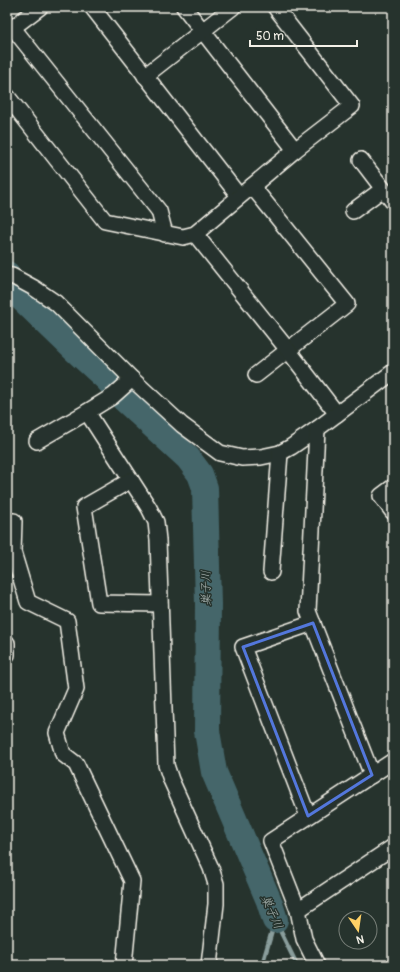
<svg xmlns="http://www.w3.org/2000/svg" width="400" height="972" viewBox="0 0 400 972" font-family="Pangolin,'Klee One',sans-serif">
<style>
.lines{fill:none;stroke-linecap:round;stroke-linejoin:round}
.stream{stroke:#8a9e9c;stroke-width:4.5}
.river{stroke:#44666a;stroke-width:26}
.street-casing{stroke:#f4f1e8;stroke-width:18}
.street{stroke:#26332d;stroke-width:15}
.marked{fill:none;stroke:#5377dc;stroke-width:3;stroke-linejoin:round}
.labels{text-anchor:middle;stroke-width:3;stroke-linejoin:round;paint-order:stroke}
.water-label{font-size:12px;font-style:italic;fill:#aeb9b6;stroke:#26332d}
</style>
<rect width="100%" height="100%" fill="#26332d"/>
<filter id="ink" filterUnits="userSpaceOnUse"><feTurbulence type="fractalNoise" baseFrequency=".025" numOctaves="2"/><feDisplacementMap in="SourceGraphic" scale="8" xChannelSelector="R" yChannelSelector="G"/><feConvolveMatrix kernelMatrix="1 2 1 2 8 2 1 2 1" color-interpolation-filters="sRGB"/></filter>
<g filter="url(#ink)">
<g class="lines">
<g class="stream">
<path d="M275,920l22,45"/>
<path d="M262,965l13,-44"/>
</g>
<path class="river" d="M7,274l8,18 58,56 35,32 17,20 63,58 12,16 5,14 3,116 -1,127 7,41 55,129 6,19"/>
<defs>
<g id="street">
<path d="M92,7l147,189"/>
<path d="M184,7l111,143"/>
<path d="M13,28l146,183 6,23"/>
<path d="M7,32l33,-25"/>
<path d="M145,76l88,-69"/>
<path d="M7,96l98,125 78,16 12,-3 100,-84 57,-44 -77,-99"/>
<path d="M361,160l32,42"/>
<path d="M252,186l95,118 -91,71"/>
<path d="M353,211l30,-22"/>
<path d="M195,234l93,116 49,64"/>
<path d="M7,275l5,1 22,12 22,15 76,76 50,46 38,28 22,5 19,-1 19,-4 11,-6 26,-18 76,-57"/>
<path d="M132,379l-19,17 -26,16 62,96 7,14 2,18 8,225 5,15 40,88 5,16v20l-7,61"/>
<path d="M317,429l-9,182 64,164"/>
<path d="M37,441l50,-29"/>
<path d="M131,480l-47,27 15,96 61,1"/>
<path d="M393,487l-12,9 12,16"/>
<path d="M7,521h7l-1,31 15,50 39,19 9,68 -19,44 6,21 13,10 56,117 -8,84"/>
<path d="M271,572l9,-119"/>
<path d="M7,643v12"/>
<path d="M308,816l-65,-169 70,-24"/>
<path d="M298,910l95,-63"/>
<path d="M317,965l-13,-26 -6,-29 -27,-69 122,-80"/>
</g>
</defs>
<use href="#street" class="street-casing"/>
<use href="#street" class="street"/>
</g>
</g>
<path class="marked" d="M313,623l59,152 -64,41 -65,-169z"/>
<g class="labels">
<g class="water-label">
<text transform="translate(206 588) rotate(-91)" y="4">巣子川</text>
<text transform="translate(272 912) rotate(66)" y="4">巣子川</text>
</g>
</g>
<rect width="400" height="972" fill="none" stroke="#26332d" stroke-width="24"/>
<rect x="12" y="12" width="376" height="948" fill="none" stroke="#f4f1e8" stroke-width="1.5" filter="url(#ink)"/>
<g transform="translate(358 930) rotate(167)"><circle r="19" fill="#26332d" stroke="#787f78"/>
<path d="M0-3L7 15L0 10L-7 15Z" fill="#ffd166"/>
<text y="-6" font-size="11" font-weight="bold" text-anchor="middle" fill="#f4f1e8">N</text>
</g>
<path d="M250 40v6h107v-6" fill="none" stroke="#f4f1e8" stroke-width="2"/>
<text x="256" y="40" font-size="12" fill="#f4f1e8" stroke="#26332d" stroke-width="3" paint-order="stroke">50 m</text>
</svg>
